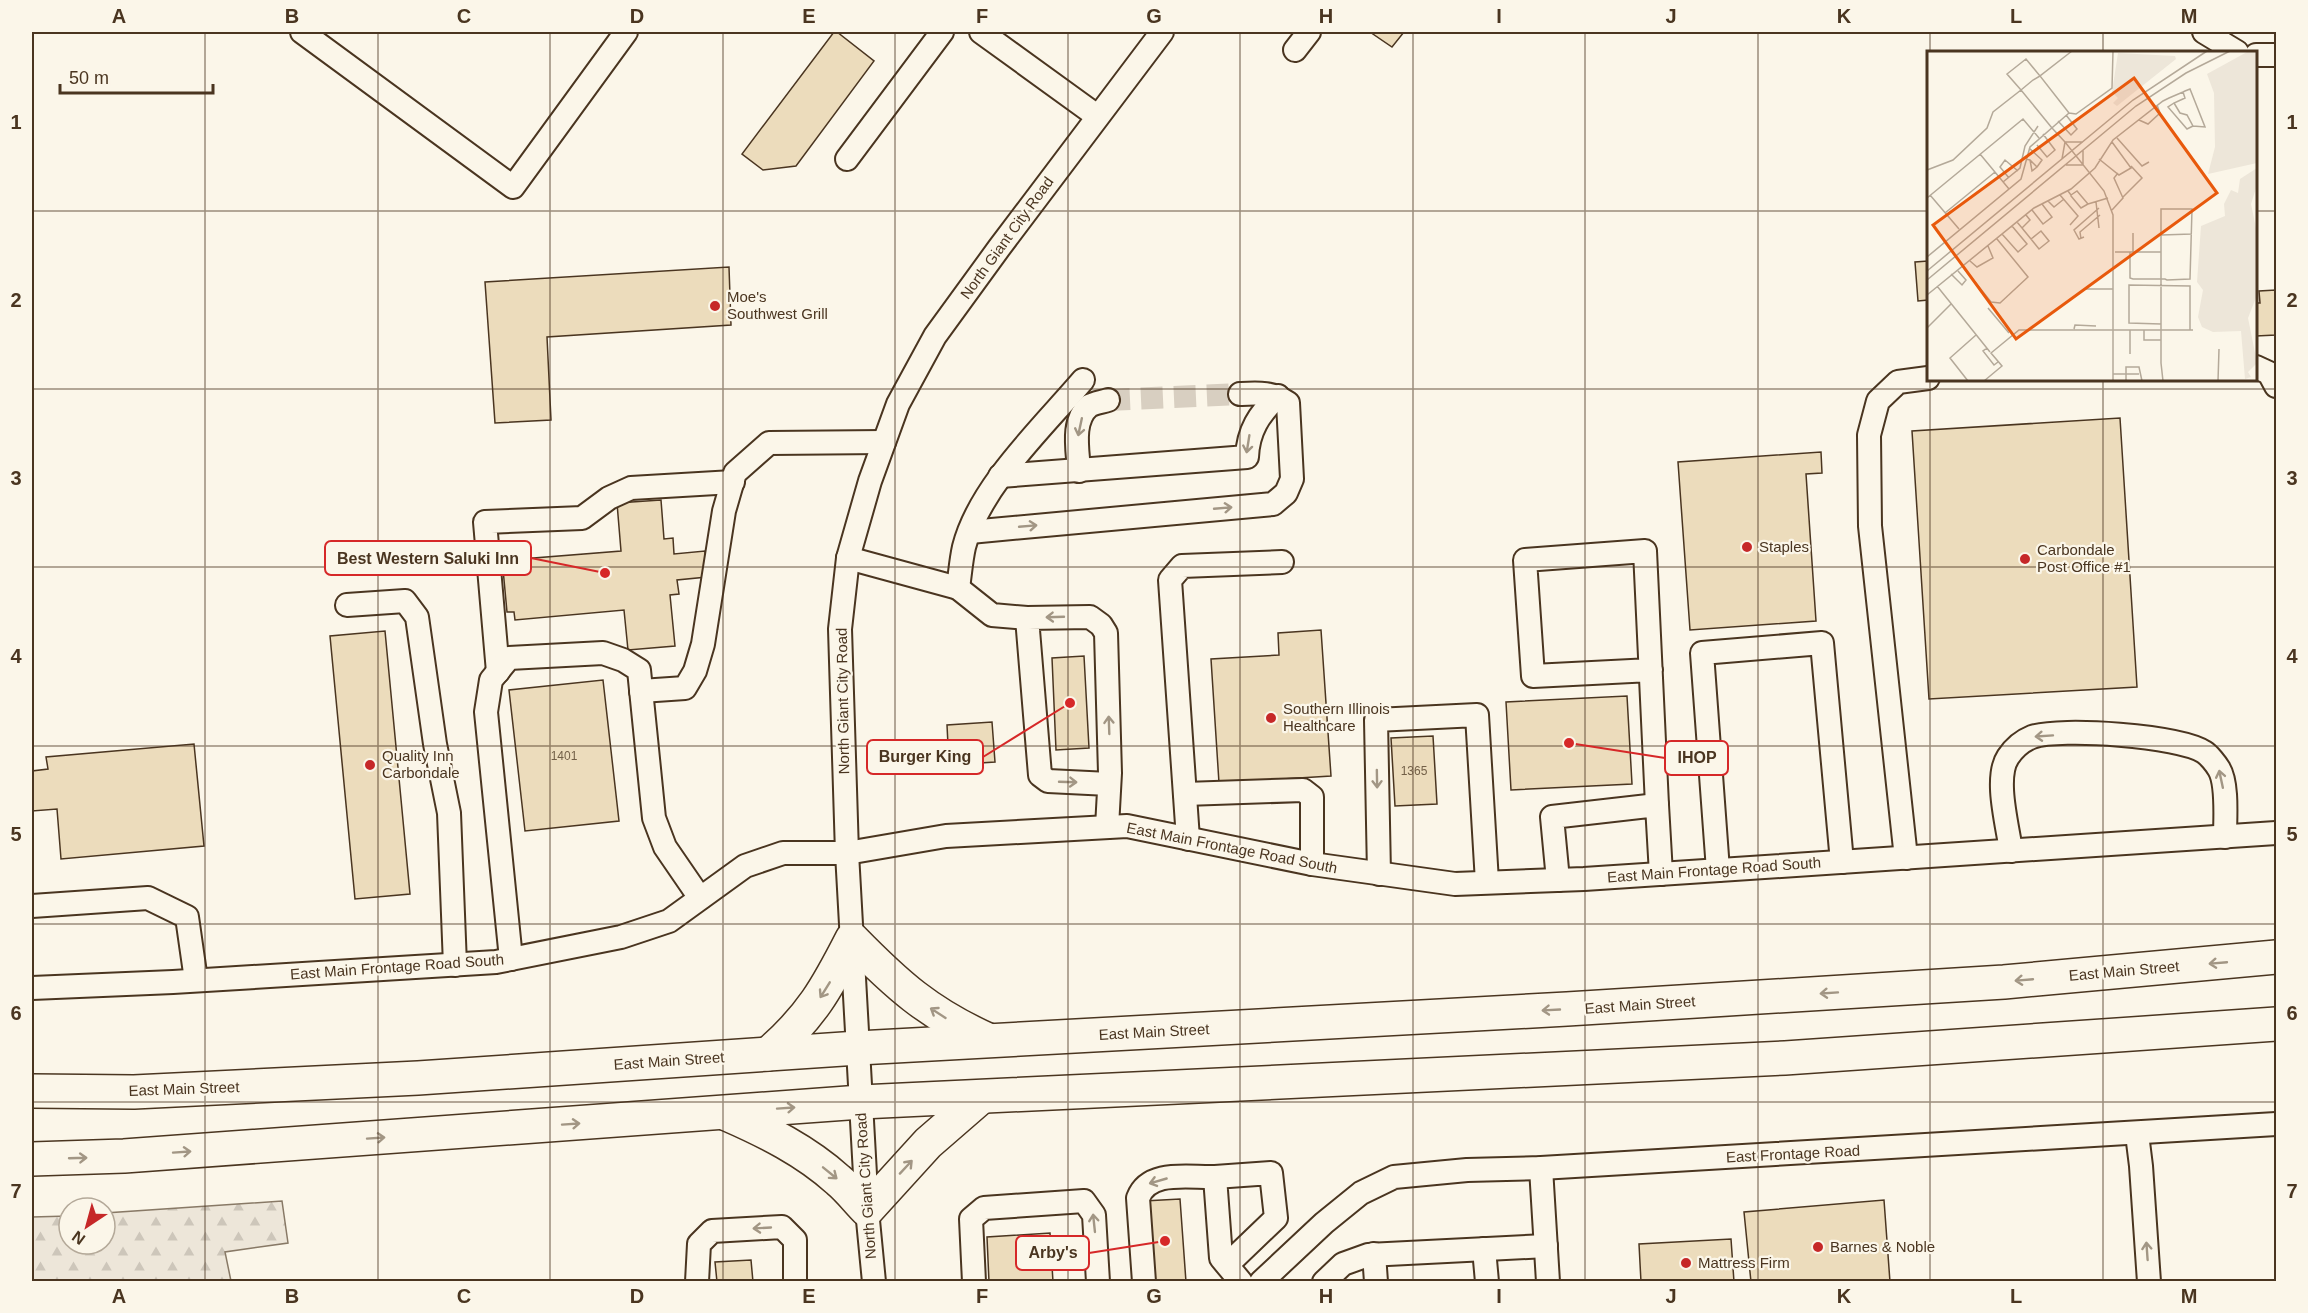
<svg xmlns="http://www.w3.org/2000/svg" width="2308" height="1313" viewBox="0 0 2308 1313" font-family="Arial,sans-serif">
<style>
.forest{fill:url(#forest-firs);stroke:#887966;stroke-width:1.5}
.building{fill:#ecdcbc;stroke:#4a3520;stroke-width:1.5}
.lines{fill:none;stroke-linecap:round;stroke-linejoin:round}
.minor-tunnel{stroke:#d8cfc1;stroke-width:22;stroke-dasharray:22 11;stroke-linecap:butt}
.minor-casing{stroke:#4a3520;stroke-width:26}
.highway-casing{stroke:#4a3520;stroke-width:36}
.minor{stroke:#fbf6e9;stroke-width:22}
.highway{stroke:#fbf6e9;stroke-width:33}
.oneway{stroke:#a29684}
.grid{fill:none;stroke:#4a3520;stroke-width:1.5;stroke-opacity:0.55}
.poi-dot{fill:#c62828;stroke:#fbf6e9;stroke-width:2}
.labels{text-anchor:middle;stroke-width:4.5;stroke-linejoin:round;paint-order:stroke}
.number-label{font-size:12px;fill:#725f47}
.street-label{font-size:15px;fill:#4a3520;stroke:#fbf6e9}
.poi-label{font-size:15px;fill:#4a3520;stroke:#fbf6e9;text-anchor:start}
.inset-road{fill:none;stroke:#b4a999;stroke-width:1.5}
.view{fill:#e8590c;fill-opacity:0.15;stroke:#e8590c;stroke-width:3}
.inset-edge{fill:none;stroke:#4a3520;stroke-width:3}
.leader{fill:none;stroke:#d62828;stroke-width:2}
.callout-dot{fill:#d62828;stroke:#fbf6e9;stroke-width:2}
.callout{fill:#fbf6e9;stroke:#d62828;stroke-width:2}
.callout-label{font-size:16px;text-anchor:middle;font-weight:bold;fill:#4a3520}
.neatline{fill:none;stroke:#4a3520;stroke-width:2}
.grid-label{font-size:20px;text-anchor:middle;font-weight:bold;fill:#4a3520}
</style>
<defs>
<pattern id="forest-firs" width="22" height="20" patternUnits="userSpaceOnUse" patternTransform="scale(1.5)"><rect width="22" height="20" fill="#ede6d9"/><path d="M5 1l3.5 6h-7zM16 11l3.5 6h-7z" fill="#cdc6ba"/></pattern>
</defs>
<rect width="100%" height="100%" fill="#fbf6e9"/>
<path class="forest" d="M282,1201l6,42 -63,9 6,29h-199v-64l37,-1v28h36v-31z"/>
<g class="building">
<path d="M834,32h3l37,29 -78,105 -33,4 -21,-16z"/>
<path d="M1370,32h34l-12,15z"/>
<path d="M1928,261v39l-10,1 -3,-39z"/>
<path d="M729,267l2,58 -184,12 4,83 -56,3 -10,-141z"/>
<path d="M2276,290v45l-20,1v-33h4l-1,-12z"/>
<path d="M2120,418l17,269 -208,12 -17,-268z"/>
<path d="M1821,452l1,21 -16,1 10,147 -126,9 -12,-168z"/>
<path d="M661,500l3,39 9,-1 1,16 31,-3 2,26 -30,3 2,14 -9,1 5,51 -47,4 -4,-40 -109,10 -1,-8h-7l-4,-43h7l-1,-9 112,-9 -4,-48z"/>
<path d="M1321,630l10,146 -112,7 -8,-124 68,-4 -1,-22z"/>
<path d="M385,631l25,263 -55,5 -25,-263z"/>
<path d="M1084,656l5,92 -33,2 -4,-92z"/>
<path d="M603,680l16,141 -94,10 -16,-141z"/>
<path d="M1627,696l5,88 -121,6 -5,-88z"/>
<path d="M992,722l3,40 -46,3 -2,-40z"/>
<path d="M1433,736l4,68 -42,2 -4,-68z"/>
<path d="M194,744l10,102 -143,13 -4,-50 -25,2v-40l16,-2 -2,-12z"/>
<path d="M1180,1199l6,83h-36l-6,-81z"/>
<path d="M1884,1200l6,82h-139l-7,-70z"/>
<path d="M1050,1233l3,49h-64l-2,-45z"/>
<path d="M1731,1239l3,43h-93l-2,-38z"/>
<path d="M751,1260l2,22h-36l-2,-20z"/>
</g>
<g class="lines">
<path class="minor-tunnel" d="M1108,400l132,-6"/>
<defs>
<g id="minor">
<path d="M302,32l211,155 113,-155"/>
<path d="M981,32l116,84"/>
<path d="M2204,32l33,20"/>
<path d="M1295,50l14,-18"/>
<path d="M2256,55h20"/>
<path d="M847,159l95,-127"/>
<path d="M2256,367l13,6 7,13"/>
<path d="M1079,471c-1,-20 -8,-50 10,-65 5,-3 13,-4 19,-6"/>
<path d="M1000,476l247,-19c1,-26 12,-43 31,-61"/>
<path d="M970,532l303,-28 13,-11 6,-14 -4,-76c-16,-11 -29,-10 -48,-9"/>
<path d="M848,558l110,30 34,27 35,3"/>
<path d="M958,588c2,-13 3,-28 6,-41 15,-60 79,-120 119,-167"/>
<path d="M347,605l58,-4 12,16 18,127 14,69 6,152"/>
<path d="M1651,670l-118,6 -8,-116 120,-9c4,85 8,169 12,254"/>
<path d="M498,672l-13,-150 97,-4 27,-20 22,-10 102,-6"/>
<path d="M641,691l44,-3 10,-17 8,-27 21,-133 11,-38 34,-30 115,-1"/>
<path d="M1185,794l118,-4 9,7v67"/>
<path d="M1107,827l3,-54 -4,-140 -5,-8 -11,-8 -63,1 13,157 8,6 61,3"/>
<path d="M1188,839l-18,-259 12,-14 100,-4"/>
<path d="M2011,851c-3,-24 -17,-73 -3,-94 6,-9 14,-16 24,-20 29,-10 147,-1 172,15 5,3 12,12 15,17 9,15 6,50 6,68"/>
<path d="M1906,858l-36,-332 -1,-91 9,-34 20,-19 30,-4"/>
<path d="M1718,870l-16,-217 120,-10 20,219"/>
<path d="M1379,874l-3,-154 101,-5 10,167"/>
<path d="M1558,880l-6,-63 105,-12 4,69"/>
<path d="M32,906l116,-8 39,19 9,63"/>
<path d="M511,959l-25,-247 5,-32 18,-22 94,-5 20,7 16,10 15,148 11,29 35,51"/>
<path d="M32,988l141,-6 323,-20 125,-25 48,-16 76,-55 38,-13h64l99,-17 181,-10 185,38 143,20 129,-5 692,-46"/>
<path d="M2137,1134l4,32 8,116"/>
<path d="M1541,1168l7,114"/>
<path d="M1484,1249l3,33"/>
<path d="M1374,1254l2,28"/>
<path d="M1227,1265l49,-47 -5,-45 -56,4 6,81 20,24"/>
<path d="M697,1282l2,-38 13,-13 70,-4 13,13v42"/>
<path d="M874,1282l-7,-72 -20,-357 -7,-224 8,-71 22,-77 28,-77 37,-68 64,-88 163,-216"/>
<path d="M974,1282l-3,-63 13,-11 100,-7 10,14 4,67"/>
<path d="M1144,1282l-6,-84c11,-29 51,-20 77,-21"/>
<path d="M1261,1282l63,-59 37,-30 33,-16 73,-7 74,-2 735,-44"/>
<path d="M1324,1282l19,-18 25,-9 178,-9"/>
</g>
<g id="highway">
<path d="M768,1054c43,-37 59,-66 84,-115 45,46 76,74 136,101"/>
<path d="M32,1091l102,1 284,-14 440,-30 709,-39 437,-27 272,-25"/>
<path d="M727,1114c39,17 79,37 111,66 11,9 19,20 29,30l61,-67 53,-46"/>
<path d="M32,1159l92,-3 737,-54 924,-44 491,-34"/>
</g>
</defs>
<use href="#minor" class="minor-casing"/>
<use href="#highway" class="highway-casing"/>
<use href="#minor" class="minor"/>
<use href="#highway" class="highway"/>
</g>
<defs><path id="oneway-shaft" d="M-6 0H5M1.5-3L5.5 0L1.5 3" fill="none" stroke-width="1.6" stroke-linecap="round" stroke-linejoin="round" transform="scale(1.5)"/></defs>
<g class="oneway">
<use href="#oneway-shaft" transform="translate(1080 427) rotate(102)"/>
<use href="#oneway-shaft" transform="translate(1248 444) rotate(99)"/>
<use href="#oneway-shaft" transform="translate(1223 508) rotate(-5)"/>
<use href="#oneway-shaft" transform="translate(1028 526) rotate(-5)"/>
<use href="#oneway-shaft" transform="translate(1055 617) rotate(178)"/>
<use href="#oneway-shaft" transform="translate(1109 725) rotate(-92)"/>
<use href="#oneway-shaft" transform="translate(2044 736) rotate(176)"/>
<use href="#oneway-shaft" transform="translate(1377 779) rotate(89)"/>
<use href="#oneway-shaft" transform="translate(2221 779) rotate(-102)"/>
<use href="#oneway-shaft" transform="translate(1068 782) rotate(2)"/>
<use href="#oneway-shaft" transform="translate(2218 963) rotate(175)"/>
<use href="#oneway-shaft" transform="translate(2024 980) rotate(175)"/>
<use href="#oneway-shaft" transform="translate(825 990) rotate(122)"/>
<use href="#oneway-shaft" transform="translate(1829 993) rotate(176)"/>
<use href="#oneway-shaft" transform="translate(1551 1010) rotate(177)"/>
<use href="#oneway-shaft" transform="translate(938 1013) rotate(-147)"/>
<use href="#oneway-shaft" transform="translate(786 1108) rotate(-4)"/>
<use href="#oneway-shaft" transform="translate(571 1124) rotate(-4)"/>
<use href="#oneway-shaft" transform="translate(376 1138) rotate(-4)"/>
<use href="#oneway-shaft" transform="translate(182 1152) rotate(-4)"/>
<use href="#oneway-shaft" transform="translate(78 1158) rotate(-2)"/>
<use href="#oneway-shaft" transform="translate(906 1167) rotate(-47)"/>
<use href="#oneway-shaft" transform="translate(830 1173) rotate(39)"/>
<use href="#oneway-shaft" transform="translate(1158 1181) rotate(164)"/>
<use href="#oneway-shaft" transform="translate(1094 1223) rotate(-96)"/>
<use href="#oneway-shaft" transform="translate(762 1228) rotate(177)"/>
<use href="#oneway-shaft" transform="translate(2147 1251) rotate(-94)"/>
</g>
<path class="grid" d="M205,32v1250M378,32v1250M550,32v1250M723,32v1250M895,32v1250M1068,32v1250M1240,32v1250M1413,32v1250M1585,32v1250M1758,32v1250M1930,32v20M2103,32v20M32,211h1896M2256,211h20M1930,380v902M2103,380v902M32,389h2244M32,567h2244M32,746h2244M32,924h2244M32,1102h2244"/>
<g class="poi-dot">
<circle cx="715" cy="306" r="6"/>
<circle cx="1747" cy="547" r="6"/>
<circle cx="2025" cy="559" r="6"/>
<circle cx="1271" cy="718" r="6"/>
<circle cx="370" cy="765" r="6"/>
<circle cx="1818" cy="1247" r="6"/>
<circle cx="1686" cy="1263" r="6"/>
</g>
<g class="labels">
<g class="number-label">
<text x="564" y="760">1401</text>
<text x="1414" y="775">1365</text>
</g>
<g class="street-label">
<text transform="translate(1007 238) rotate(-54)" y="5">North Giant City Road</text>
<text transform="translate(843 701) rotate(-91)" y="5">North Giant City Road</text>
<text transform="translate(1232 848) rotate(11)" y="5">East Main Frontage Road South</text>
<text transform="translate(1714 870) rotate(-4)" y="5">East Main Frontage Road South</text>
<text transform="translate(397 967) rotate(-4)" y="5">East Main Frontage Road South</text>
<text transform="translate(2124 971) rotate(-5)" y="5">East Main Street</text>
<text transform="translate(1640 1005) rotate(-4)" y="5">East Main Street</text>
<text transform="translate(1154 1032) rotate(-3)" y="5">East Main Street</text>
<text transform="translate(669 1061) rotate(-4)" y="5">East Main Street</text>
<text transform="translate(184 1089) rotate(-2)" y="5">East Main Street</text>
<text transform="translate(1793 1154) rotate(-3)" y="5">East Frontage Road</text>
<text transform="translate(866 1186) rotate(-94)" y="5">North Giant City Road</text>
</g>
<g class="poi-label">
<text x="727" y="302">Moe's<tspan x="727" dy="17">Southwest Grill</tspan></text>
<text x="1759" y="552">Staples</text>
<text x="2037" y="555">Carbondale<tspan x="2037" dy="17">Post Office #1</tspan></text>
<text x="1283" y="714">Southern Illinois<tspan x="1283" dy="17">Healthcare</tspan></text>
<text x="382" y="761">Quality Inn<tspan x="382" dy="17">Carbondale</tspan></text>
<text x="1830" y="1252">Barnes &amp; Noble</text>
<text x="1698" y="1268">Mattress Firm</text>
</g>
</g>
<g transform="translate(1927 51)">
<rect width="330" height="330" fill="#fbf6e9"/>
<path d="M330,0v112l-49,11 7,-27 -1,-54 -7,-19 40,-22zM191,2l57,3 1,3 -59,47 -4,-3 5,-5 -6,-6zM330,117v17l-6,19 6,29v62l-9,23 9,45 -9,9 3,5 -6,2 -4,-48 -28,1 -11,-5 -4,-10 5,-27 -6,-8 4,-56 24,-10 -1,-12 7,-14 7,3 2,-14z" fill="#ede6d9"/>
<path class="inset-road" d="M145,0l-32,25 29,37 7,1 36,-26 1,-37M247,52l-6,4 19,22 6,-3M212,69l9,4 12,-11 -3,-8M131,70l13,14 6,-6 -11,-14M190,87l25,28 7,-4M110,94l10,12 8,-7 -12,-16M102,97l13,12 -5,7M53,103l29,35M99,108l4,1 7,7 -5,4 -2,-11M135,108l3,-17h18M172,108l20,16 12,-7 -19,-26M139,114h17v-15M0,119l26,-10 34,-32 6,-16 28,-22 12,-10 7,-4 -14,-17 -19,15 14,16 31,38 13,14 39,49 9,24v166M82,127l-9,-11 5,-7 13,11M76,131l17,-14 5,-22 13,-20M141,140l3,4v1l10,12 7,-4 -11,-13 -6,4M3,144l29,34M133,144l18,21 -8,9M196,146l19,-19 -11,-12M0,147l96,-79 16,19M121,150l6,6 10,-8M169,151l3,26M161,153l20,-6M105,159l11,14 9,-7 -10,-13M185,159l11,-12 -9,-20 4,-5M18,162l50,-41M90,171l5,6 8,-8 -4,-5M95,177l9,11 8,10 10,-8 -8,-10 -10,8M75,183l16,18 9,-8 -15,-18M234,184l31,-1M157,186l-5,2 -5,-9 25,-22M154,188l-1,-7 20,-17M188,201h46M203,201v26l3,1h32l2,1 23,-1 2,-70h-31v154l2,18M206,201v-19M0,206l94,-78 9,-32 39,-34M43,210l7,6 16,-9 -5,-12M36,216l28,35 9,1 28,-26 -31,-38M0,220l206,-171 74,-49M24,223l11,11 4,-5 -8,-9M0,229l209,-174 50,-33 44,-22M10,235l53,66M159,238h27M0,244l107,-87 37,-19 24,-21 18,-28 50,-39 6,-3 14,-6 2,-1 5,-2 15,38 -12,-1 -6,-11 -7,-2 -6,-10 11,-5 -2,-6M61,257l21,25M234,273l-32,-1v-38l61,1v44M0,277l24,-24M147,278l1,-4 21,1M217,279v10h17M60,297l-4,3 11,14 4,-3M203,303v-24M186,323h26M41,330l-18,-23 26,-23M57,330l18,-15 -11,-13 28,-23h174M199,330v-14h13l3,14M291,330l1,-32"/>
<path class="view" d="M207,27l83,115 -201,146 -83,-114z"/>
<rect width="330" height="330" class="inset-edge"/>
</g>
<path class="leader" d="M605 573L531 558M1070 703L983 757M1569 743L1665 758M1165 1241L1089 1253"/>
<g class="callout-dot">
<circle cx="605" cy="573" r="6"/>
<circle cx="1070" cy="703" r="6"/>
<circle cx="1569" cy="743" r="6"/>
<circle cx="1165" cy="1241" r="6"/>
</g>
<g class="callout">
<rect x="325" y="541" width="206" height="34" rx="6"/>
<rect x="867" y="740" width="116" height="34" rx="6"/>
<rect x="1665" y="741" width="63" height="34" rx="6"/>
<rect x="1016" y="1236" width="73" height="34" rx="6"/>
</g>
<g class="callout-label">
<text x="428" y="564">Best Western Saluki Inn</text>
<text x="925" y="762">Burger King</text>
<text x="1697" y="763">IHOP</text>
<text x="1053" y="1258">Arby's</text>
</g>
<rect width="2308" height="1313" fill="none" stroke="#fbf6e9" stroke-width="66"/>
<g transform="translate(87 1226) rotate(216)"><circle r="28" fill="#fbf6e9" stroke="#b4a999" stroke-width="1.5"/>
<path d="M0-4.5L10 22L0 15L-10 22Z" fill="#c62828"/>
<text y="-9" font-size="16" font-weight="bold" text-anchor="middle" fill="#4a3520">N</text>
</g>
<path d="M60 84v9h153v-9" fill="none" stroke="#4a3520" stroke-width="3"/>
<text x="69" y="84" font-size="18" fill="#4a3520" stroke="#fbf6e9" stroke-width="4.5" paint-order="stroke">50 m</text>
<rect x="33" y="33" width="2242" height="1247" class="neatline"/>
<g class="grid-label">
<text x="119" y="23">A</text>
<text x="292" y="23">B</text>
<text x="464" y="23">C</text>
<text x="637" y="23">D</text>
<text x="809" y="23">E</text>
<text x="982" y="23">F</text>
<text x="1154" y="23">G</text>
<text x="1326" y="23">H</text>
<text x="1499" y="23">I</text>
<text x="1671" y="23">J</text>
<text x="1844" y="23">K</text>
<text x="2016" y="23">L</text>
<text x="2189" y="23">M</text>
<text x="16" y="129">1</text>
<text x="2292" y="129">1</text>
<text x="16" y="307">2</text>
<text x="2292" y="307">2</text>
<text x="16" y="485">3</text>
<text x="2292" y="485">3</text>
<text x="16" y="663">4</text>
<text x="2292" y="663">4</text>
<text x="16" y="841">5</text>
<text x="2292" y="841">5</text>
<text x="16" y="1020">6</text>
<text x="2292" y="1020">6</text>
<text x="16" y="1198">7</text>
<text x="2292" y="1198">7</text>
<text x="119" y="1303">A</text>
<text x="292" y="1303">B</text>
<text x="464" y="1303">C</text>
<text x="637" y="1303">D</text>
<text x="809" y="1303">E</text>
<text x="982" y="1303">F</text>
<text x="1154" y="1303">G</text>
<text x="1326" y="1303">H</text>
<text x="1499" y="1303">I</text>
<text x="1671" y="1303">J</text>
<text x="1844" y="1303">K</text>
<text x="2016" y="1303">L</text>
<text x="2189" y="1303">M</text>
</g>
</svg>
